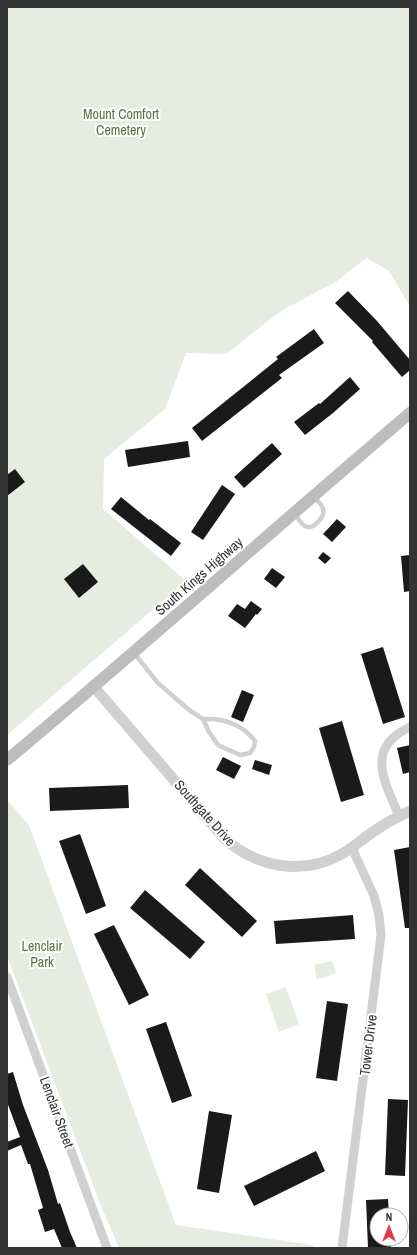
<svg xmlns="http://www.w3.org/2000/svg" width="417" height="1255" viewBox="0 0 417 1255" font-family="'Archivo Narrow',sans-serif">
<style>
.green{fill:#e6ecdf}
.building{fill:#1a1a1a}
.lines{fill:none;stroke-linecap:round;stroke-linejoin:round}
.service{stroke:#d0d0d0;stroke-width:4.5}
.minor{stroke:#d0d0d0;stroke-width:9}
.tertiary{stroke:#d0d0d0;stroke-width:11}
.secondary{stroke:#bdbdbd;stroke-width:12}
.labels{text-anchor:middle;stroke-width:4;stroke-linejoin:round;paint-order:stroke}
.park-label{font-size:14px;fill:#56703f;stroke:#fff}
.street-label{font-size:14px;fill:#333;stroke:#fff}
</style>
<rect width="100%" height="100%" fill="#fff"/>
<g class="green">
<path d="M7,7h403v299l-22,-36 -22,-12 -29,23 -56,30 -55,43 -40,-1 -21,56 -61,50 -1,50 83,72 -179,154z"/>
<path d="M7,800l22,25 147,400 137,20v3h-194l-18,-42 -94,-250z"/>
<path d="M332,961l4,12 -19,7 -3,-15z"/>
<path d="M286,987l13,37 -20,8 -13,-38z"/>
</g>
<g class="building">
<path d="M348,291l29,30 33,39v10l-8,7 -30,-35 1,-1 -38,-38z"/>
<path d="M314,329l10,14 -45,32 3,3 -80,63 -10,-13 86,-69 -2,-2z"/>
<path d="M350,377l10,12 -27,24 -28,22 -11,-13 25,-19 1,1z"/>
<path d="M188,441l2,16 -62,10 -3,-17z"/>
<path d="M272,443l10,11 -38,34 -10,-11z"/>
<path d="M15,469l10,13 -18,14v-21z"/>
<path d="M222,485l13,9 -32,46 -12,-8z"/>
<path d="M121,497l28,23 1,-1 31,24 -10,13 -60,-47z"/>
<path d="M337,519l9,8 -14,15 -9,-8z"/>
<path d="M323,552l8,6 -6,6 -7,-6z"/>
<path d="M410,555v36l-6,1 -3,-36z"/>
<path d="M83,564l15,18 -19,16 -15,-19z"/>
<path d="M272,568l13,9 -9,11 -12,-9z"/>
<path d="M251,601l11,8 -5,6 -1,-1 -11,14 -17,-12 9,-12 8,5z"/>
<path d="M383,647l22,70 -22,7 -22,-70z"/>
<path d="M242,690l12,5 -11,27 -12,-5z"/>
<path d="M342,721l22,74 -23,7 -22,-74z"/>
<path d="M410,745v27l-7,2 -6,-26z"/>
<path d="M223,757l18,9 -7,13 -18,-9z"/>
<path d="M255,760l17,5 -3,10 -17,-6z"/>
<path d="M128,785l1,23 -79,3 -1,-23z"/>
<path d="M80,834l26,72 -20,8 -27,-73z"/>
<path d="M410,847v81h-5l-11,-78z"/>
<path d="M200,868l57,53 -15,16 -57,-52z"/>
<path d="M145,890l60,52 -15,17 -60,-51z"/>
<path d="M353,915l2,24 -79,5 -2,-23z"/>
<path d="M114,925l35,70 -20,10 -35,-71z"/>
<path d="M327,1001l21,3 -11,77 -21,-3z"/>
<path d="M166,1022l26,74 -20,7 -26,-74z"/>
<path d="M13,1072l10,33 25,65 10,34 2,-1 10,29 7,16h-15l-8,-19 -9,3 -7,-22 5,-2 -13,-44h-2l-7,-19 -14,6v-9l13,-5 -13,-35v-28z"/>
<path d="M388,1099l20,1 -3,76 -20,-1z"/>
<path d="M209,1111l23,4 -13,78 -22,-4z"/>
<path d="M316,1151l9,20 -71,35 -10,-20z"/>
<path d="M388,1199l1,16h-12v24h13l1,9h-23l-2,-48z"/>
</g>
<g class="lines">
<g class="service">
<path d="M295,514c3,4 6,10 10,12 8,5 20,-9 18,-17 -1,-4 -6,-9 -9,-12"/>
<path d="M134,653l24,30 31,27 14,9 6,13 9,13 22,10 10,-2 4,-6 1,-6c-13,-17 -31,-23 -52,-22"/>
</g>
<g class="minor">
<path d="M399,816c-14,-34 -35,-68 11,-89"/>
<path d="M7,977l100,271"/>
<path d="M342,1248l39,-313 -2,-20 -5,-19 -22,-48"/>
</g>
<path class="tertiary" d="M94,687l130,151c32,29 77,38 116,17 12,-6 22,-16 33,-23 11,-8 24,-15 37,-21"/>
<path class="secondary" d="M7,760c136,-114 268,-232 403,-347"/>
</g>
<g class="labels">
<g class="park-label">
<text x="121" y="119">Mount Comfort<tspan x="121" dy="16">Cemetery</tspan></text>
<text x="42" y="951">Lenclair<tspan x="42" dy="16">Park</tspan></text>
</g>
<g class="street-label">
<text transform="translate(199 576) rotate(-41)" y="5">South Kings Highway</text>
<text transform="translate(205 813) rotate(48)" y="5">Southgate Drive</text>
<text transform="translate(368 1045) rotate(-83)" y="5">Tower Drive</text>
<text transform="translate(57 1112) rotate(70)" y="5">Lenclair Street</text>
</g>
</g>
<rect width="417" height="1255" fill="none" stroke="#333333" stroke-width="16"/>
<g transform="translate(389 1227)"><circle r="19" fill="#ffffff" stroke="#adadad"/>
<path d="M0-3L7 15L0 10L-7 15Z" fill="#e63946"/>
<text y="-6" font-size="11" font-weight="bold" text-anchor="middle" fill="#333333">N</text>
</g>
</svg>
